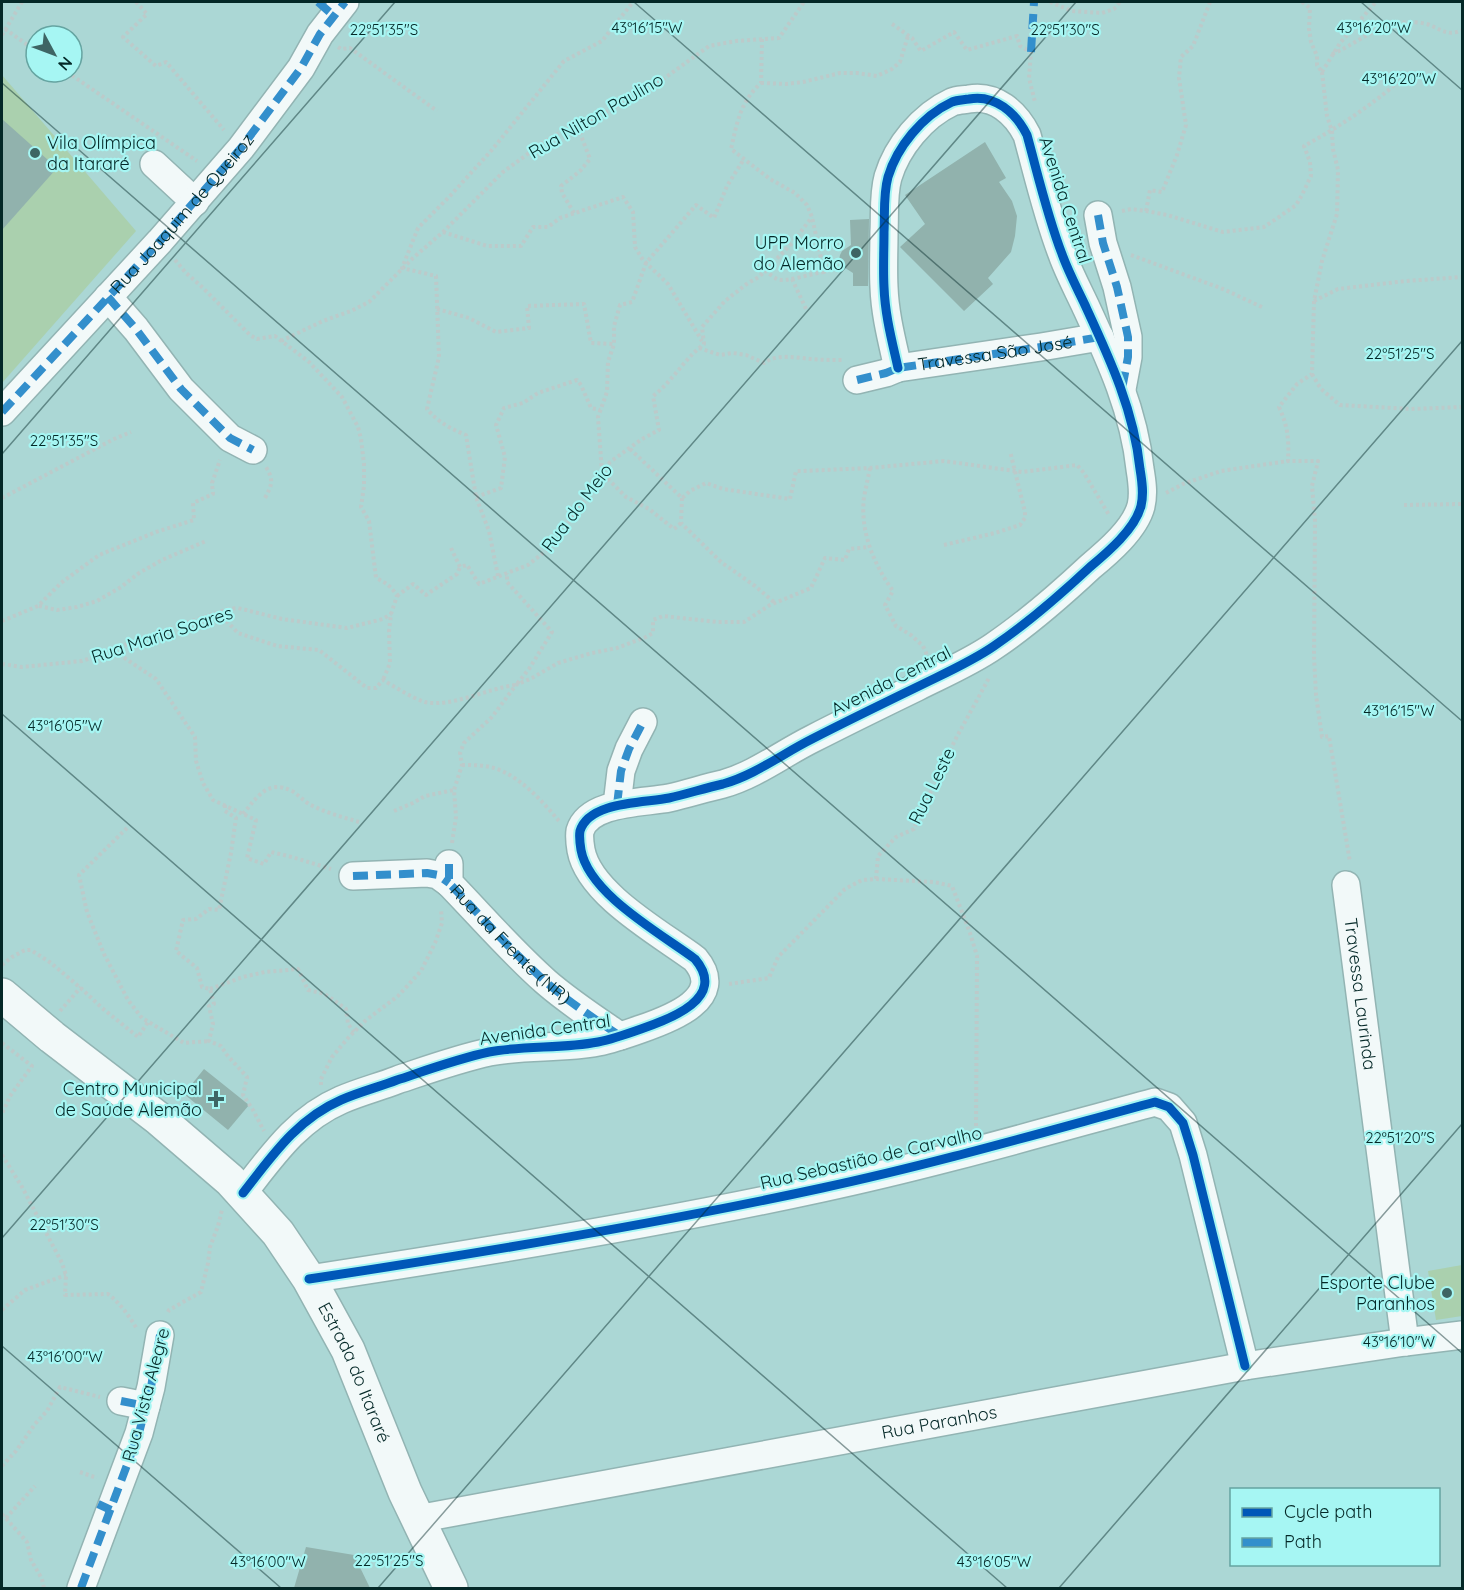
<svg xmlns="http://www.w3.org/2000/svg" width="1464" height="1590" viewBox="0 0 1464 1590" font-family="Quicksand,sans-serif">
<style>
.pitch{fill:#aad0ae}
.building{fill:#91b2ad}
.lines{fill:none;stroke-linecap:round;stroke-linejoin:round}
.minor-casing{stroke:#92b4b3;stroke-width:30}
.major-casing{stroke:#92b4b3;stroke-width:36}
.path{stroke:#bccaca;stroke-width:4;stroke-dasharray:3 3;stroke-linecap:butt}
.minor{stroke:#f2f9f9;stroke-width:27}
.major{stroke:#f2f9f9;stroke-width:33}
.quiet{stroke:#338fcc;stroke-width:8;stroke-dasharray:15 8;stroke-linecap:butt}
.cycleway-casing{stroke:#a6f6f3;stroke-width:13}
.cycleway{stroke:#0057b8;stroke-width:9}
.ticks{fill:none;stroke:#042827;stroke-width:1.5;stroke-opacity:0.45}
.poi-dot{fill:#3e6564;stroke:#a6f6f3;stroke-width:2}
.labels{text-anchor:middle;stroke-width:4.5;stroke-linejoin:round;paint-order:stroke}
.street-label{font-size:18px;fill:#042827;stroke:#a6f6f3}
.poi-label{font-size:18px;fill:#042827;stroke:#a6f6f3;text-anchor:end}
.ticks-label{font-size:15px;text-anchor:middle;fill:#042827;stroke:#a6f6f3;stroke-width:4.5;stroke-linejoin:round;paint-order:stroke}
</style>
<rect width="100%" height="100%" fill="#abd7d5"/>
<g class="pitch">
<path d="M2,75l134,156 -134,152z"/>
<path d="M1462,1265v51l-26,4 -8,-49z"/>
</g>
<g class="building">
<path d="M2,119l55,49 -55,62z"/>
<path d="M985,142l21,36 -7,4 13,19 5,15 -2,20 -4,16 -23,26 5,6 -29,27 -64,-64 25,-23 -20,-29z"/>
<path d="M869,219l-1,67h-15v-13l-11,-7 -3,-6 1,-5 2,-4 9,-6 -1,-25z"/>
<path d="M204,1069l45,36 -21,25 -44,-36z"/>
<path d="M306,1547l48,8 16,33h-76z"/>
</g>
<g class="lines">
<defs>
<g id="minor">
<path d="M154,164l41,38"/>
<path d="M1098,215l5,28 14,44 11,50v20l-6,32"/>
<path d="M108,297l28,32 45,60 49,49 23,12"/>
<path d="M857,380l29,-7 12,-5 143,-21 59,-10"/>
<path d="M2,412l158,-171 81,-93 60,-80 19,-34 25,-32"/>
<path d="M617,805l4,-34 8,-22 14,-27"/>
<path id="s1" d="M449,864v19c32,33 62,68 97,99 23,20 49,37 74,54"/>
<path d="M353,876l74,-3 11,2 11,8"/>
<path id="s2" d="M1346,885l59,457"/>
<path d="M243,1193c29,-37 54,-74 98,-93 18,-8 38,-13 56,-20 30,-10 60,-21 92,-28 36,-7 73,-3 109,-10 15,-3 29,-8 43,-13 29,-10 87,-31 54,-70 -35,-26 -106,-65 -114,-109 -1,-6 -2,-13 -1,-19 9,-30 65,-28 89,-33 18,-4 36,-10 54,-14 32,-9 59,-30 89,-45 35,-18 70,-35 105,-52 26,-13 54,-25 77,-41 34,-23 66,-51 96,-79 18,-15 45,-38 51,-61 3,-12 1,-25 -1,-37 -6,-59 -31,-112 -55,-164 -8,-17 -17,-34 -23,-51 -15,-39 -24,-79 -35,-119 -11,-22 -32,-41 -58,-36 -6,1 -12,1 -17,3 -30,14 -55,45 -64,75 -5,18 -3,37 -4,55 0,18 -1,37 0,55 1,28 8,54 14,81"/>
<path d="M309,1279c172,-26 343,-54 513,-91 112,-24 222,-56 333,-86l14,5 14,16 10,32 52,211"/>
<path d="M121,1401l25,5"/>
<path id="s3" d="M417,1519l828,-153 160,-24 57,-7"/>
<path d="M81,1588l58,-155 12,-46 9,-52"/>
</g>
<g id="major">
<path id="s4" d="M2,995l50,42 107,82 71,61 48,53 31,46 39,71 57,142 46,96"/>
</g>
</defs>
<use href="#minor" class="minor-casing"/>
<use href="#major" class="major-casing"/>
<g class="path">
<path d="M136,2l11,12 -24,23 33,29 10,-4 58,68"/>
<path d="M1050,2l22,9 30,2 12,-4 6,-7"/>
<path d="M1302,2l8,6 -1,21 2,13 6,14v9l5,7"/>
<path d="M892,24l20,14 9,13 33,-19 13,18 50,-14 3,10 11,6 -2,26 6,24"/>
<path d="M5,29l31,22"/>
<path d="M2,35l20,-33"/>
<path d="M762,39l-1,44c-21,19 -24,40 -30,66l39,30 25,14 12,12 5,12 12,55c-11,1 -39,11 -47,7 -4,-2 -8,-6 -12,-8"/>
<path d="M338,47l3,2 9,-1 87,63"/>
<path d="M1332,54c29,-12 43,-30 77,-32 7,0 17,1 23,4 11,5 17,10 30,4"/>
<path d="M67,72l130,89"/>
<path d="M1322,72l5,44 5,15 1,18 5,21 -1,44 -15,47 -8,40 -2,73 -15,10 -18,23c9,20 10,32 9,54h30l-6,25 3,35 -1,136 2,38 6,42 7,-1 21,126"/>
<path d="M1322,72l18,-29 36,-41"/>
<path d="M761,83l25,1 17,-2 37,-9h17l20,3 15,-7 8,-7 8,-26"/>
<path d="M1122,211l9,-2 15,2 21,4 56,17 41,-5 15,-10 17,-12 6,-10 9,-19 -1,-14 -6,-16c33,-18 65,-39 93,-63"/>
<path d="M1146,211l4,-21 12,2 15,-37 9,-30 -7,-47 2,-21 12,-11 17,-44"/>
<path d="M574,213l-12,-20 -1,-7 19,-15 10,-12 -13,-34"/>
<path d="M443,232l44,14h34l12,-19h15l12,-9 63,-21 10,15 2,35 8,13 25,24 34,57"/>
<path d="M1131,255l92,34 41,19"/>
<path d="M175,260l11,13 15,13 49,49 7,4 18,-3 34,26 33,35 16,30 3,12 3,25v22l-3,21 8,14 7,57c9,4 16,9 21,18l-6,18 -2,17 1,32 -7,17"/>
<path d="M792,279l15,32"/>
<path d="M1314,301l24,-12 68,-8 56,-4"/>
<path d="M437,309l32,9 27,14 33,-4 -2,-22 57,-2 7,39 23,1"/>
<path d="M281,341l42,-20 28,-10 18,-9 44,-44 30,-26 60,-60 48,-35 55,-25 56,-32 47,-34 27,-5 43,-3 25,-36"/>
<path d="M699,348l21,7 13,-2 13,2 18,8c14,-10 33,-5 48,-4 10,1 20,1 30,1"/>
<path d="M1312,374l9,15 19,16 71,4 51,-2"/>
<path d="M630,449l52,49 8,-7 16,-8 17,6 67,10 6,-28h6l68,-3 74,-7 78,11 55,-7 7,8 25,42"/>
<path d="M870,468c-2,10 -4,19 -6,29 -4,34 9,66 29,94l-8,14 11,21 15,9 12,11 4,9"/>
<path d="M1166,493l17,-9 38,-13 67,-10"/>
<path d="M476,497l25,-9 4,-31 -9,-32 8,-17 19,-5 15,-10 39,-13 4,5 10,23 9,2"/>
<path d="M2,498l112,-59 17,-7"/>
<path d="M265,498c7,-13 9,-18 1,-31"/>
<path d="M682,498l-1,25 40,39 34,24 20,17"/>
<path d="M1404,505l58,-1"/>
<path d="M681,523l-7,6 -25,-20 -23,-12 -24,-24 -4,-56 9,-25 1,-30 6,-18v-18l6,-21 12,-3 14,-39 50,-58 18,13 13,-32 17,-27"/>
<path d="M944,545l51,-12 25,-8 5,-7v-6l-15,-61"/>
<path d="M451,548l9,19 7,-2 12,19 49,-19 20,-16 52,-68 2,-8 8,-11 32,-23 17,-9 -6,-34c20,-15 31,-37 51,-52l-2,-17 23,-26 23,-18 11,-6 34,-35 19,-25"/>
<path d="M498,576l-9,-45 -13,-34 -10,-62c-15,-6 -28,-13 -39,-26l12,-52 -3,-81 -34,-8 16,-40 31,-31 42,-46 73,-90 38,-20 31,-39"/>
<path d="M397,596l16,-12 13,11 31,-21 3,-7"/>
<path d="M39,606l18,4 20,-3 20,-6 24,-14 18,-14 23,-13 44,-19"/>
<path d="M218,612l20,21 39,13 42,4 48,38h9l7,-8c12,7 29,18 42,22 26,6 63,-14 91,-17l13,-16 23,-37 -45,-50v-9"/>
<path d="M2,621l36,-15 23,-23 38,-28 57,-23 38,-12 -1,-17 20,-9 -1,-11 8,-23"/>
<path d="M114,651l42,28 39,58 1,24 7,22 10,17 43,20 -9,38 17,6 7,-12 21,5 39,12"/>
<path d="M2,664l20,3 60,-6 92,-34 54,-18 10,-1 44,11 65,9 36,-9 8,-5"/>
<path d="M462,765c11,0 22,0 32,3 26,8 48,33 65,53"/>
<path d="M225,805v6l11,7 -5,35 -12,57 -10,-1 -13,10 -13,1 -7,31 21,17 5,19 8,2 4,15 -5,2 4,18 -4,17 12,5 6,9 20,22 -4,18 10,15 11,21"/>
<path d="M394,811l19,-8 12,-7 29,-6"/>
<path d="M243,814c14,-17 25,-35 49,-23 7,4 12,11 19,14 15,8 32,12 48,17"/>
<path d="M127,828l-48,47 8,37 17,42 24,46 14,18 42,25 25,-2"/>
<path d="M452,843l4,-26 -2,-27 8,-25 -2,-12 4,-10 28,-26 24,-32 16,-7 26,-15 34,-10 25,-5 29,-11 7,-4v-13l10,-4 54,6h27l26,-17 41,-17 14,-30 20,2 4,-11 20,-2"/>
<path d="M876,879l58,3 18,4 18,47 7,23 -1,170"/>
<path d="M2,965l10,-8 13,-7h6l20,13 32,27 19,18 36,29 10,-15"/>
<path d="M729,984l40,-6 9,-21 67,-68 17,-9 14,-1 2,-23 18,-19 18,-8 5,-17 19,-33 16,-37 35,-64"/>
<path d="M210,989l33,-12 22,-5 33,-3 10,21 17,4 21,15 2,15 6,8"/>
<path d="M60,1011l21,-24"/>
<path d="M2,1043l30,23 -22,30 -8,18"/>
<path d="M321,1085v-6l11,-22 16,-19 17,-17 33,-25 23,-25 14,-28 7,-20 -1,-14"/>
<path d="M2,1155l20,32 40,76 4,12 -1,20 43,-1c13,10 21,22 29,35"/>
<path d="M2,1310l23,-20 41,-15"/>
<path d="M168,1312l1,-2 32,-18 7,-29 2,-16 8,-21 4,-16"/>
<path d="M2,1466l14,-15 19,-27 12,-13 13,-24 40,10"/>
<path d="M80,1472l17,6"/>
<path d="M2,1514l25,28 4,18 11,19 2,9"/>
<path d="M6,1518l29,-32"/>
</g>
<use href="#minor" class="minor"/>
<use href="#major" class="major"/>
<g class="quiet">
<path d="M318,2l16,14"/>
<path d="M1031,52l3,-50"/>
<path d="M1098,215l5,28 14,44 11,50v20l-6,32"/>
<path d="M108,297l28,32 45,60 49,49 23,12"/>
<path id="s5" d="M857,380l29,-7 12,-5 143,-21 59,-10"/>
<path id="s6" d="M2,412l158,-171 81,-93 60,-80 19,-34 25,-32"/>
<path d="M617,805l4,-34 8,-22 14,-27"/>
<path d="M449,864v19c32,33 62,68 97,99 23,20 49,37 74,54"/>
<path d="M353,876l74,-3 11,2 11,8"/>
<path d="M121,1401l25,5"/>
<path d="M98,1504l13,6"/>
<path d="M81,1588l58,-155 12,-46 9,-52"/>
</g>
<defs>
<g id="cycleway">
<path d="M243,1193c29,-37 54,-74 98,-93 18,-8 38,-13 56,-20 30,-10 60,-21 92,-28 36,-7 73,-3 109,-10 15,-3 29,-8 43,-13 29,-10 87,-31 54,-70 -35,-26 -106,-65 -114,-109 -1,-6 -2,-13 -1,-19 9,-30 65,-28 89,-33 18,-4 36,-10 54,-14 32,-9 59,-30 89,-45 35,-18 70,-35 105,-52 26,-13 54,-25 77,-41 34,-23 66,-51 96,-79 18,-15 45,-38 51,-61 3,-12 1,-25 -1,-37 -6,-59 -31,-112 -55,-164 -8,-17 -17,-34 -23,-51 -15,-39 -24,-79 -35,-119 -11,-22 -32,-41 -58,-36 -6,1 -12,1 -17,3 -30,14 -55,45 -64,75 -5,18 -3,37 -4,55 0,18 -1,37 0,55 1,28 8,54 14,81"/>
<path d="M309,1279c172,-26 343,-54 513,-91 112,-24 222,-56 333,-86l14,5 14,16 10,32 52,211"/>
</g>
</defs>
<use href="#cycleway" class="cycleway-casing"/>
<use href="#cycleway" class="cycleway"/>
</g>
<path class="ticks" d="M634,2l828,719M1361,2l101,88M2,83l1460,1270M2,454l393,-452M2,714l1005,874M2,1238l1074,-1236M2,1346l279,242M378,1588l1084,-1247M1059,1588l403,-464"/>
<g class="poi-dot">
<circle cx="35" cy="153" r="6"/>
<circle cx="856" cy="253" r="6"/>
<path d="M213 1090h6v6h6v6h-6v6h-6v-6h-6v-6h6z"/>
<circle cx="1447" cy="1293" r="6"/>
</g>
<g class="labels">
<g class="street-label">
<text transform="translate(596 116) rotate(-30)" y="6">Rua Nilton Paulino</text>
<text transform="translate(1065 200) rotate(72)" y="6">Avenida Central</text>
<text dy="6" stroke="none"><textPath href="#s6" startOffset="268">Rua Joaquim de Queiroz</textPath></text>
<text dy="6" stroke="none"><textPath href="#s5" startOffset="141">Travessa São José</textPath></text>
<text transform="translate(577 508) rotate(-53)" y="6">Rua do Meio</text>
<text transform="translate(162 635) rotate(-18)" y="6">Rua Maria Soares</text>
<text transform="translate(891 681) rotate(-27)" y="6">Avenida Central</text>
<text transform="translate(932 786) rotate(-64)" y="6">Rua Leste</text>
<text dy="6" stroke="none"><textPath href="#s1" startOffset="106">Rua da Frente (NR)</textPath></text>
<text dy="6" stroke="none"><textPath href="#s2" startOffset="110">Travessa Laurinda</textPath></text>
<text transform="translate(545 1030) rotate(-8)" y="6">Avenida Central</text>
<text transform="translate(871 1158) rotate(-13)" y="6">Rua Sebastião de Carvalho</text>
<text dy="6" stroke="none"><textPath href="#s4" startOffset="525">Estrada do Itararé</textPath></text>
<text transform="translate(146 1395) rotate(-75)" y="6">Rua Vista Alegre</text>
<text dy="6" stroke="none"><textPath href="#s3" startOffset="531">Rua Paranhos</textPath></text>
</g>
<g class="poi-label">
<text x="47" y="149" text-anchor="start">Vila Olímpica<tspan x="47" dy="21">da Itararé</tspan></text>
<text x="844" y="249">UPP Morro<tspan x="844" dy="21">do Alemão</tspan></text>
<text x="202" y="1095">Centro Municipal<tspan x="202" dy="21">de Saúde Alemão</tspan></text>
<text x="1435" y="1289">Esporte Clube<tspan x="1435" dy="21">Paranhos</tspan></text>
</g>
</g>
<g class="ticks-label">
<text x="1374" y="33">43°16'20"W</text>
<text x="647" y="33">43°16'15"W</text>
<text x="384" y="35">22°51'35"S</text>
<text x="1065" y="35">22°51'30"S</text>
<text x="1399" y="84">43°16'20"W</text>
<text x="1400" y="359">22°51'25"S</text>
<text x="64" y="446">22°51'35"S</text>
<text x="1399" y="716">43°16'15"W</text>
<text x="65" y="731">43°16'05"W</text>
<text x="1400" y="1143">22°51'20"S</text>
<text x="64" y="1230">22°51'30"S</text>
<text x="1399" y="1347">43°16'10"W</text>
<text x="65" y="1362">43°16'00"W</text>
<text x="389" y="1566">22°51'25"S</text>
<text x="268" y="1567">43°16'00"W</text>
<text x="994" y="1567">43°16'05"W</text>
</g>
<rect width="1464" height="1590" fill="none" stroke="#042827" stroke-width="6"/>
<rect x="1230" y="1488" width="210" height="78" fill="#a6f6f3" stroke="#65a4a1" stroke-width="1.5"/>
<rect x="1242" y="1508" width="30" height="9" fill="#0057b8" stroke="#65a4a1" stroke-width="1.5"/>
<text x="1284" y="1518" font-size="18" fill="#042827">Cycle path</text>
<rect x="1242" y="1538" width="30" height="9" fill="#338fcc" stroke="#65a4a1" stroke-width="1.5"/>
<text x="1284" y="1548" font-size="18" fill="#042827">Path</text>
<g transform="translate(54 54) rotate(131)"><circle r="28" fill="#a6f6f3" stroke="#65a4a1" stroke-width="1.5"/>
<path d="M0-4.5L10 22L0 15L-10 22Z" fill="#3e6564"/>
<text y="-9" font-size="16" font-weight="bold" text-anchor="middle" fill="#042827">N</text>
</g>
</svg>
